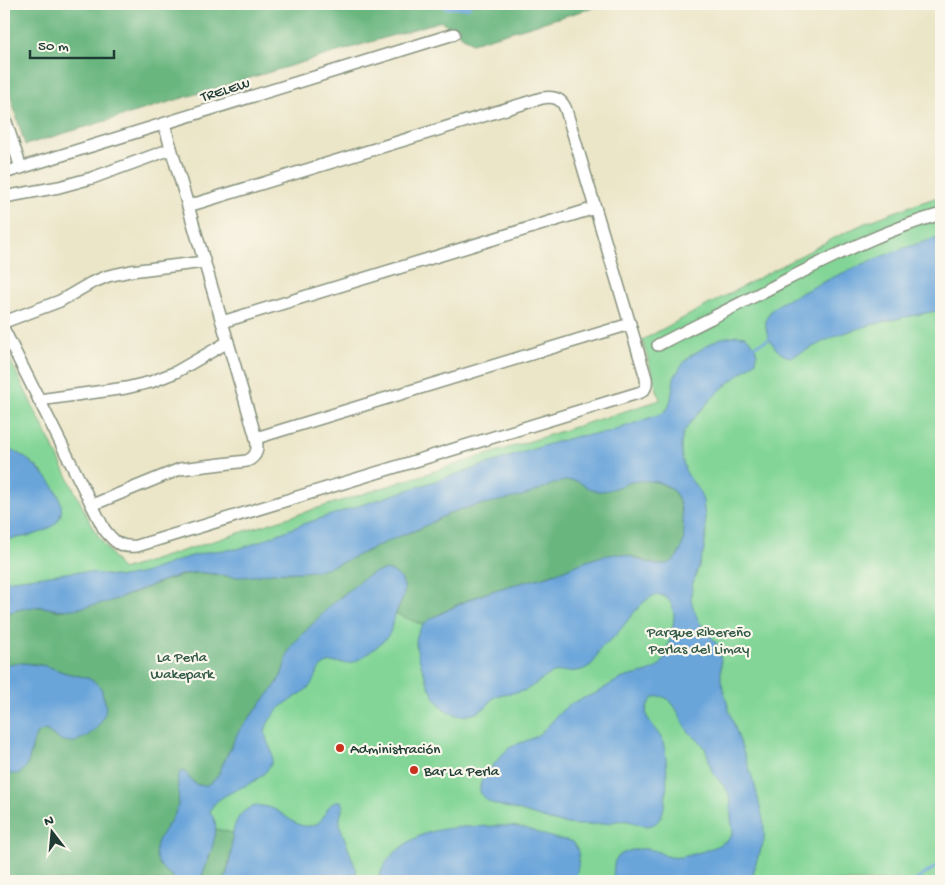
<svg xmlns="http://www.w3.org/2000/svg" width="945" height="885" viewBox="0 0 945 885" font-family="'Gochi Hand',sans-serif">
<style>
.green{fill:#82d596;stroke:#508965}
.forest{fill:#69b67f;stroke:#447a5a}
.water{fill:#6aa5da;stroke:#447187}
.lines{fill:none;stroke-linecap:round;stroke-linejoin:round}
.stream{stroke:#6aa5da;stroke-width:3}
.canal{stroke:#6aa5da;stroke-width:11}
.street-casing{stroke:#86927e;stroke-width:14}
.street{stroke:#fff;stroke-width:11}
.poi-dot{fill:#c8321e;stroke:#fbf7ec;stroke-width:2}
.labels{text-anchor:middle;stroke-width:4.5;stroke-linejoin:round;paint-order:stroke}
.street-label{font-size:15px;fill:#1f3d34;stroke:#fbf7ec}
.park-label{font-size:15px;fill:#335b48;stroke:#fbf7ec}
.poi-label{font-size:15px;fill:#1f3d34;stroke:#fbf7ec;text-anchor:start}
</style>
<rect width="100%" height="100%" fill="#fbf7ec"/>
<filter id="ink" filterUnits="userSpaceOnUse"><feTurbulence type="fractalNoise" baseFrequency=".02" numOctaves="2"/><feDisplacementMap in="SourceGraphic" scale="10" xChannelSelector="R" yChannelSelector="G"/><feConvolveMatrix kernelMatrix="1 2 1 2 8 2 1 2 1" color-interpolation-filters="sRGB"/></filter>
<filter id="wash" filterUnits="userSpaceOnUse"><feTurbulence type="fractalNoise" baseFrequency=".0096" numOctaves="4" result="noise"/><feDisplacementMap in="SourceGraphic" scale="20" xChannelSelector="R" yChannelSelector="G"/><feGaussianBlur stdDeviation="1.12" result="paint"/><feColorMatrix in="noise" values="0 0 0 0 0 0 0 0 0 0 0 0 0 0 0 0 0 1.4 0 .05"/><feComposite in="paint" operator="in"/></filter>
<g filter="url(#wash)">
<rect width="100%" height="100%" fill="#ece6c9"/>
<path class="green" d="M941,196v685h-937v-341l27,-5 13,-4 15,-35c-14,-23 -29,-40 -55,-47v-101l89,180 29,42 538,-170 -18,-60 188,-100 35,-17 40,-15z"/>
<g class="forest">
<path d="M4,4h602l-134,39 -31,-22 -416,124 -21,-71z"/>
<path d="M644,479c10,3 25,5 31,14 3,4 4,9 5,14 2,7 4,15 5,22 0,12 -4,28 -15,34 -13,6 -24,-3 -36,-6 -7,-2 -23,-1 -31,0 -17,2 -33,12 -50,17 -14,5 -29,8 -44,12 -29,7 -62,21 -86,39l-27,-11 6,-14 2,-15 -19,-15 -12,3 -31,22 -49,49 -11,30 -6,11 -31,38 -13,21 -14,31 -3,5 -7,5 -5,1 -7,-2 -6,-5 -12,-2c0,11 2,24 -2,35 -8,18 -31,34 -13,56 4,5 10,8 14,13h-173v-67l4,-5 -3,-19 -1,-1v-16l2,1 20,-7 6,-17v-7l5,-10 9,-3 9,7 51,-32 -5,-17 -13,-10 -22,-5 -20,-7 -10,-2 -14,-1 -18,2v-51l25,-7h15l14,4 36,-6 40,-12 29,-12 29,-8h15l16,3 36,-1 14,-3 17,1 35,-5 41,-16 34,-17 17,-5 32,-17 23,-7 57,-12 27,-11 9,-3h9l8,2 10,8z"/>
<path d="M216,829l17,4 -2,20 -6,28h-25l9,-22z"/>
</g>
<g class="water">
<path d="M941,237v73c-35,7 -71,13 -105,26 -16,6 -30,16 -46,21 -10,-2 -15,-9 -20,-17 -4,-7 -6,-18 -2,-25 7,-12 24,-17 35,-23 44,-22 91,-43 138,-55z"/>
<path d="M737,335l8,1 6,5 4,6 2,7 -1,7 -7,6 -24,19 -13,12 -23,26 -6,10 -2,11 1,12 3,13 6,10 8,10 4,11 2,16 1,17 -2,17 -12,35 -1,14 3,10 5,12 15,18 6,9 1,16v15l9,33 25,73 9,38v17l-9,24 -3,16h-140c3,-7 0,-16 4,-22 6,-9 27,-12 36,-9 7,1 12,6 18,7 12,3 49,-10 59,-18 1,-2 3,-4 4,-6 0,-6 -2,-10 -2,-15 -1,-9 1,-15 -2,-23 -3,-9 -11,-14 -16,-22 -4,-8 -4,-18 -9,-26 -3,-6 -11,-10 -16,-16 -8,-12 -16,-42 -35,-33 -2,3 -5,6 -6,9 -4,14 12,23 16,35 5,16 7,68 -6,80 -9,8 -19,1 -29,-1 -9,-1 -11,0 -20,2 -10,1 -20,2 -30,2 -25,-1 -46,-12 -69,-17 -18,-4 -38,-10 -25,-32 1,-3 4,-5 6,-7 7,-8 13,-17 21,-22 9,-5 19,-6 28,-13 11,-8 18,-21 29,-28 9,-6 19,-9 28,-13 9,-5 17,-11 27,-15 12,-4 29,-4 38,-14 6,-6 13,-39 13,-48 0,-10 -6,-22 -17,-21 -14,1 -33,32 -43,42 -10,9 -7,3 -15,14 -5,9 -2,10 -11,16 -12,8 -26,1 -39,8 -9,5 -16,12 -26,16 -10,3 -21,1 -30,7 -2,2 -4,6 -6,8 -6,5 -10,7 -18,9 -28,5 -39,-24 -46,-45 -4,-13 -11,-26 -4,-39 4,-9 15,-14 23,-18 19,-10 37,-18 57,-24 16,-6 33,-8 49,-13 22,-7 44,-20 68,-22 19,-1 41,20 58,6 10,-9 11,-26 9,-38 -1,-8 -3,-23 -8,-29 -10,-14 -33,-14 -47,-10 -9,3 -20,9 -30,8 -16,-1 -14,-15 -38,-9 -13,3 -24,11 -38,14 -23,6 -47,8 -69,16 -10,4 -18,9 -28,14 -12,6 -25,9 -37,15 -22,10 -43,22 -66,28 -17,5 -33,2 -50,4 -11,1 -20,4 -31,4 -17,0 -33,-6 -50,-4 -33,5 -63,26 -97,32 -13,3 -28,6 -40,4 -16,-2 -5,-3 -20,-2 -11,1 -20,4 -30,7v-33l17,-2 52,-7h15l25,4 10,1 21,-4 41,-15 15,-4 12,-3 25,-2 11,-3 55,-22 246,-80 29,-8 29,-3 56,-20 5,-5 3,-9 3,-21 7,-12 9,-10 28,-17z"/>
<path d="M4,449c5,1 10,2 15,5 18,10 58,48 36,70 -13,12 -35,13 -51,16z"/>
<path d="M385,570c9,1 17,6 19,16 2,11 -5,19 -9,29 -2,7 -3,15 -7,21 -5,7 -29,25 -37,27 -10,1 -20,-4 -29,3 -7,6 -7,16 -14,22 -10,9 -22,13 -31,23 -6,7 -14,16 -11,26 2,10 11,17 4,29 -14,23 -52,24 -60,45 1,4 4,7 5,11 4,14 -10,45 -15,59h-23c-4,-5 -10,-8 -15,-13 -20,-25 13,-43 16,-64 2,-11 -3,-22 2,-32l3,-1c5,3 5,6 8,9 10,11 21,4 27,-5l20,-43 38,-47 6,-11 6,-21 5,-9 38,-39 34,-28 8,-4z"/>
<path d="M22,663l24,3 20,7 22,5 8,5 5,5 2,8 3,9 -1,8 -4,9 -7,9 -7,5 -12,6h-6l-9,-2 -14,-10 -9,3c-10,17 -3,48 -33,40v-108z"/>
<path d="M4,789c6,8 7,17 0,25z"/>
<path d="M336,801h5l2,5 -3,12v8l16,43 1,12h-132c2,-9 4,-17 6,-26 1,-8 0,-16 2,-23 5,-25 25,-33 46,-20 10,6 19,16 31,14 17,-3 13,-19 26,-25z"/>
<path d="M462,827c20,0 42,-3 62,1 11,3 21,8 33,11 5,1 14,0 17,5 9,11 3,25 1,37h-198c3,-7 6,-14 11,-21 10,-12 27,-24 43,-28 10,-3 21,-4 31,-5z"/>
</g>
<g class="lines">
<g class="stream">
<path d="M752,347l20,-9"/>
<path d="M915,881l19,-13 7,-4"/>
</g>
<path class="canal" d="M447,4h19"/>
</g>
</g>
<g filter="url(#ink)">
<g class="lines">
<defs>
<g id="street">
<path d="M4,116l17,52"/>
<path d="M4,173l450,-139"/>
<path d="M4,197l55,-10 33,-9 79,-29"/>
<path d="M4,322l56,-21 31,-18 17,-7 23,-5 73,-9"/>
<path d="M222,322l373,-114"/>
<path d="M4,330l100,199c10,13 16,19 33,17l501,-153c8,-2 9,-7 8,-15l-80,-268c-4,-12 -12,-14 -24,-12l-354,108"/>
<path d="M658,345c41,-21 82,-41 122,-62 53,-27 105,-53 161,-69"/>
<path d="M39,400l87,-12 25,-6 25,-10 52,-30"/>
<path d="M256,438l374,-114"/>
<path d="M92,505l88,-36 67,-8c11,-5 11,-13 9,-23l-92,-314"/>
</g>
</defs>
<use href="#street" class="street-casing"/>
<use href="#street" class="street"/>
</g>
</g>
<g class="poi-dot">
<circle cx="340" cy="748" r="5"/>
<circle cx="414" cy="770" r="5"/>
</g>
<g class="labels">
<g class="street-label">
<text transform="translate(225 89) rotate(-17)" y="5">TRELEW</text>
</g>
<g class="park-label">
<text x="699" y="636">Parque Ribereño<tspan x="699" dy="17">Perlas del Limay</tspan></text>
<text x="182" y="661">La Perla<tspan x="182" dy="17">Wakepark</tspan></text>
</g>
<g class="poi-label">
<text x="350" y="753">Administración</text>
<text x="424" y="775">Bar La Perla</text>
</g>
</g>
<rect width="945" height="885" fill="none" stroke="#fbf7ec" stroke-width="20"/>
<g transform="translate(52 832) rotate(344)" stroke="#fbf7ec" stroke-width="4" paint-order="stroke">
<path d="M0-4L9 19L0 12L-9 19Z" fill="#1f3d34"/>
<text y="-8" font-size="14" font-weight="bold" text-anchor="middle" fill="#1f3d34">N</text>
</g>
<path d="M30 50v8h84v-8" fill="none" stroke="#1f3d34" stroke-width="2.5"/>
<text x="38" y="50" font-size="15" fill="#1f3d34" stroke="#fbf7ec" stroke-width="4" paint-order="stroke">50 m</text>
</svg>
